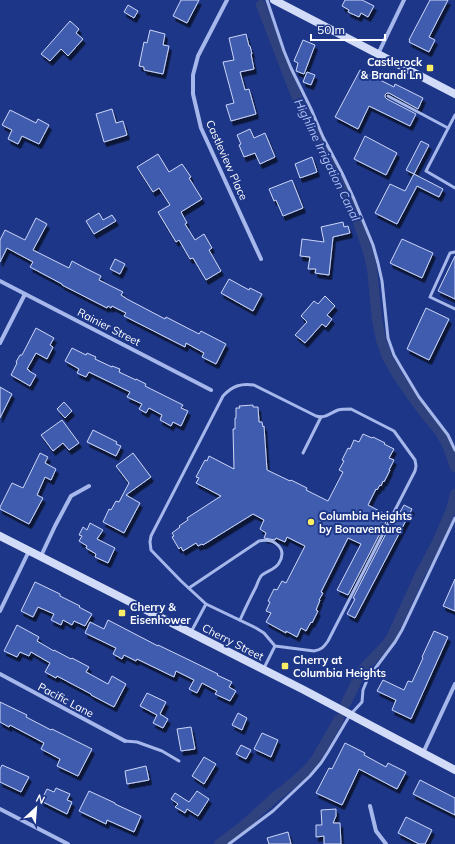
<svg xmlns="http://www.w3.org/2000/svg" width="455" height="844" viewBox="0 0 455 844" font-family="Mulish,sans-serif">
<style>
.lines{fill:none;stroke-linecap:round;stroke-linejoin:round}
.canal{stroke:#30427e;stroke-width:10}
.building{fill:#415cae;stroke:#cbd6f8;filter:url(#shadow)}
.lane{stroke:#a6b7eb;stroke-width:3}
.street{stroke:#a6b7eb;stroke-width:4}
.secondary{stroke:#d2dbf8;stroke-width:8}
.poi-dot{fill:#fbee64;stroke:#1d3687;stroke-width:1.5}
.labels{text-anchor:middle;stroke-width:4;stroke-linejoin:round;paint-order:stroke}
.poi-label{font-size:11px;font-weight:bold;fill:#fff;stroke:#1d3687;text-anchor:start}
.street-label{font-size:11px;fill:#fff;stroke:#1d3687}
.water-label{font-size:12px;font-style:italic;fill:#b2c2f2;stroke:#1d3687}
</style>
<defs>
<filter id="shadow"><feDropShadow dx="2.5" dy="4.5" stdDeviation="0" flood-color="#0009"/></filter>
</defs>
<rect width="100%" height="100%" fill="#1d3687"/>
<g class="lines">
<g class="canal">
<path d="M261,5l34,88 23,48 19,35 18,37 14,42 3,14 5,50 4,21 6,17 11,19 13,19 14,19 15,18 8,15 7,20"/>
<path d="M346,703l16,-33 21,-22 8,-10 29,-64 17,-32 14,-32 4,-16"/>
<path d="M219,844l24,-18 31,-28 21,-17 13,-12 8,-10 23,-40"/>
</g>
</g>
<g class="building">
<path d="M181,0h18l-12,23 -14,-7z"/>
<path d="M345,0h17l12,6 -6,11 -7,-4 -2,4 -11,-5 1,-2 -7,-4z"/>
<path d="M430,0h18l-19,37 6,3 -6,12 -20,-10 1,-2h-1z"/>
<path d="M128,5l10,6 -4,7 -10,-6z"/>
<path d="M70,21l9,8 -3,4 7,6 -15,17 -7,-7 -11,12 -9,-7z"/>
<path d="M150,30l15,4 -2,11 6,1 -6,28 -19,-4v-3l-5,-1 5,-24 3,1z"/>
<path d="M246,34l3,12h1l2,8h-1l3,15 -14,3 5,18 4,-1 7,25 -25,7 -5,-16 8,-2 -11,-41 11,-2 -5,-22z"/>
<path d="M303,40l12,5 -11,29 -8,-3 2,-8 -4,-2z"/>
<path d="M360,70l34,17 1,-3 28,14 -5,11 -29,-16h-2l-2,2v2l2,2 29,15 -6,12 -41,-20 -11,23 -23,-12z"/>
<path d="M307,72l8,3 -4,10 -8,-3z"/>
<path d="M112,109l4,14 7,-2 4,14 -23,7 -8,-28z"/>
<path d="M10,110l26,13 2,-4 11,6 -10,19 -17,-8 -4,8 -10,-5 4,-9 -10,-5z"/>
<path d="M250,129l4,9 11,-5 10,24 -15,7 -5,-11 -11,4 -5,-12 2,-1 -4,-9z"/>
<path d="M365,136l32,17 -11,22 -32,-16z"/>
<path d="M421,141l8,4 -15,29 -8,-4z"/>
<path d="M158,154l11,18 13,-8 9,13 -2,1 13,21 -21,13 6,11 -2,1 10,16 9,-6 8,14 -3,2 12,21 -15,9 -13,-22 -3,1 -11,-19 -3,2 -18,-30 12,-7 -11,-17 -6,4 -16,-25z"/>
<path d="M312,157l5,15 -17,6 -5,-14z"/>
<path d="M414,174l29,15 -4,8 -22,-11 -20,38 -22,-11 15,-29 15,7z"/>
<path d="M292,180l11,28 -20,8 -7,-16 -2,1 -5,-12z"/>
<path d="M99,213l4,7 9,-5 4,6 -22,13 -8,-13z"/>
<path d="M36,218l11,6 -14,26 36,18 3,-7 13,7 16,8 -2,4 24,12 -2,3 6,4 38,20 1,-2 33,17 2,-3 25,13 -10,20 -14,-7 2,-4 -18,-10 -1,4 -61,-31 2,-3 -14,-7 -1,2 -3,-2 -1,2 -45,-23v-1l-32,-17 3,-5 -26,-14 -7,14v-22l5,-10 20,10z"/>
<path d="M343,222l1,5 4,-1 2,7 -17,4 -4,38 -14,-2 1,-4h-8l2,-12 -10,-1 2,-17 22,3 -3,-15z"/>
<path d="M402,239l31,14 -11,25 -32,-15z"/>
<path d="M455,256v43l-17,-8z"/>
<path d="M115,259l10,5 -5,10 -10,-5z"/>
<path d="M229,279l20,11 1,-2 12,6 -9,17 -32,-18z"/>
<path d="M325,296l10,10 -8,9 5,4 -6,8 -4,-3 -17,19 -10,-8 12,-13 -6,-6 13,-15 4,3z"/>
<path d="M426,308l23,11 -20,41 -22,-11z"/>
<path d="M36,328l18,10 -4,7 3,2 -6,12 -11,-6 -9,16 2,1v1l7,4 -6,11 -19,-11 6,-12 -1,-1 4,-7h2z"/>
<path d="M72,348l14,7 1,-2 9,4 -1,2 17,8v-1l8,3 -1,3 17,8v-1l10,5 -1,2 38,19 -2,3 7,3 -7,15 -8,-4 -2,4 -11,-6 2,-5 -13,-7 -3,5 -7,-4 3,-5 -15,-7 3,-5 -41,-20 -3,5 -9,-4 2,-4 -14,-8z"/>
<path d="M0,387l12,7 -12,24z"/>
<path d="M64,402l8,9 -7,7 -8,-9z"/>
<path d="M253,405v2h5l1,15h3l1,5 1,-1 3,44 23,11 1,-1 16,8 -1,2 22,11 15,-29 -4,-2 5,-9 -2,-1 6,-12 2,1 4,-9 5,2 4,-8 9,4 1,-1 12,6 -1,1 10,5 -5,9 5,2 -5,10h1l-6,12 -1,-1 -2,5 -1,-1 -3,5 -1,-1 -8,16 21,11 -41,79 -11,-5 24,-46 -13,-6 -27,54 2,1 -4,7h1l-4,10 2,1 -6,12 -1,-1 -5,9 -5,-3 -4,9 -11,-6v2l-20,-11 5,-9 -5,-2 4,-9 -2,-1 6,-12 3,1 5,-9 4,2 19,-37 -18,-9 -2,5 -9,-4 -1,2 -11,-2 2,-5 -6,-4 4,-9 -11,-6 -50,31 -1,-1 -4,2 -2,-3 -13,8 -2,-4 -2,2 -7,-12 2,-1 -2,-3 8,-6 -1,-1 9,-6 -1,-2 34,-22 -25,-13 3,-5 -3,-1 9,-17 2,1 2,-5 25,13 -1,-40h2v-11h1v-10h4l-1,-2z"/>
<path d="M62,420l17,23 -10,7 -6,-7 -10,8 -12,-16z"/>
<path d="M93,430l24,12 -1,2 5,2 -5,10 -29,-14z"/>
<path d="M40,453l8,4 -3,6 11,6 -5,11 -6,-3 -8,18 6,3 -14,26 -29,-15v-2l12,-24 11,5z"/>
<path d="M133,453l18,24 -25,18 14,8 -16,30 -21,-11 6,-13 2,1 5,-9 3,1 10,-19 -13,-17z"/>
<path d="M404,505l8,4 -57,109 -8,-4 8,-15 -2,-1 41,-80 2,1z"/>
<path d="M90,523l13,7 -6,9 18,9 -7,15 -13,-6 1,-3 -10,-6 1,-2 -8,-5 3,-5 -3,-1 4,-8 4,3z"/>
<path d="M455,579v32l-12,-5z"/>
<path d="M35,582l25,12v2l20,10 -1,1 13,7 -7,12 -11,-5 -2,4 -9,-5 -2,5 -10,-5 3,-6 -16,-7 -5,10 -12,-6z"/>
<path d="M108,620l50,26v-1l27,13 33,16 -1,1 15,7 -3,5 7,4 -6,10 -15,-7 2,-3 -15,-8 -5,10 -8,-4 5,-9 -18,-9 -2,6 -37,-18 -1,2 -12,-6 -2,4 -9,-5 3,-6 -31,-15 5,-11 14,7z"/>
<path d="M17,625l22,12 -2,4 17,10v-1l17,9 1,-1 17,9 -3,5 22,12 4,-8 14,8 -12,23 -23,-12v-1l-34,-18 -1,2 -11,-6 5,-9 -19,-11 -2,4 -9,-4 -3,5 -13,-6z"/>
<path d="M434,631l14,6 -37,82 -19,-9 4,-10 -19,-9 6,-11 21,10 4,-9 4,1 11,-24 -1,-1z"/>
<path d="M147,693l19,9 -6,12 8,5 -5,9 -10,-5 4,-8 -17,-9z"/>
<path d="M0,702l27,13 -1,2 25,13 1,-1 40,20 -14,27 -21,-10 3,-7 -19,-10 3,-6 -34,-18 -1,2 -9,-5z"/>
<path d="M238,713l9,5 -5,12 -10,-5z"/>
<path d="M191,727l4,22 -14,2 -4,-22z"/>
<path d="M262,733l16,7 -7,17 -17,-8z"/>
<path d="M345,743l20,10 -1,2 22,12 2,-4 18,9 -9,17 -38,-20 -17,36 -26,-12 13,-25 3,1z"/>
<path d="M241,745l10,5 -5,9 -10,-5z"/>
<path d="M204,757l12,7 -12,20 -12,-8z"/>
<path d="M2,765l27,12 -8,15 -21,-10v-13z"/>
<path d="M146,766l3,14 -22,4 -2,-13z"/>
<path d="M420,780l35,18v17l-42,-21z"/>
<path d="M56,788l14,6 -3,6 5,2 -5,12 -26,-13 6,-12 7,3z"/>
<path d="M89,791l26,12v1l26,12 -7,16 -27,-12 -1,4 -27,-13z"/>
<path d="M197,791l12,8 -11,17 -11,-7 -2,4 -10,-6 3,-3 -7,-5 4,-6 14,9z"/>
<path d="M336,809v7l-3,7h7l1,21h-17v-8l-8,1v-12h6l-1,-15z"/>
<path d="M406,817l26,13 -7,14h-6l-21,-11z"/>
<path d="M288,832l3,12h-22l-2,-6z"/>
</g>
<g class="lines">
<g class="lane">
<path d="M267,0l17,51 7,17 21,43 11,26 19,36 12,26 19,46 5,18 4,18 6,57 6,17 7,12 18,30 29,38 7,15"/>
<path d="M388,96l60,32"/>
<path d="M455,115l-29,56 29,17"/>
<path d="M455,252l-5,1 -20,44 25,12"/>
<path d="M303,453l18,-36"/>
<path d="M189,588l70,-47c15,-3 29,7 20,22 -4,7 -13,8 -18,13 -2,3 -4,8 -5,11 -6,11 -11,22 -16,33"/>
<path d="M191,632l15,-28"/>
<path d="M264,668l11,-22 39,5c7,-1 10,-4 14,-10l87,-170 1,-5 -1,-6 -21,-29 -43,-22c-5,0 -9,0 -13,1 -8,3 -13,9 -22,6l-62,-31c-13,-2 -22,1 -31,11l-72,140 -1,6 1,8 30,31 25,23 50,24 8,5 11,13"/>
<path d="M125,741l12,1 25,9 17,10"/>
<path d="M229,844l44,-33 37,-35 11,-13 7,-11 22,-37 12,-13 1,-12 5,-12 27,-36 7,-12 53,-112"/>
</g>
<g class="street">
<path d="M227,0l-29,56 -5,19v19l8,34 60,131"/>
<path d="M378,54l26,-54"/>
<path d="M0,281l211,109"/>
<path d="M0,343l25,-49"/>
<path d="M41,556l14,-30 16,-30 18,-10"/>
<path d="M0,611l29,-60"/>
<path d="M0,674l125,67"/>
<path d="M423,753l32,-69"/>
<path d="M370,806l6,25 10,13"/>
<path d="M0,809l68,35"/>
</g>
<g class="secondary">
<path d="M274,0l181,94"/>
<path d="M0,536l302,153 153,81"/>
</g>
</g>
<g class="poi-dot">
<rect x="426" y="64" width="8" height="8" rx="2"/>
<circle cx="311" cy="522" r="4"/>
<rect x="118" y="609" width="8" height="8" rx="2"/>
<rect x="281" y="662" width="8" height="8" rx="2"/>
</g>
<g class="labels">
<g class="poi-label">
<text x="422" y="66" text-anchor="end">Castlerock<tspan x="422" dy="13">&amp; Brandi Ln</tspan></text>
<text x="319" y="520">Columbia Heights<tspan x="319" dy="13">by Bonaventure</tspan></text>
<text x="130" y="611">Cherry &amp;<tspan x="130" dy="13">Eisenhower</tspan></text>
<text x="293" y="664">Cherry at<tspan x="293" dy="13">Columbia Heights</tspan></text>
</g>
<g class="street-label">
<text transform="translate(227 160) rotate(66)" y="4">Castleview Place</text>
<text transform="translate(109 327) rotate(27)" y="4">Rainier Street</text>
<text transform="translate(233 642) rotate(27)" y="4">Cherry Street</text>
<text transform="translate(66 700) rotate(28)" y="4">Pacific Lane</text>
</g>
<g class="water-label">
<text transform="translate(327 160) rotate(64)" y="4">Highline Irrigation Canal</text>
</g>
</g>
<g transform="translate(36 808) rotate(26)" stroke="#1d3687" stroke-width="3" paint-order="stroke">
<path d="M0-3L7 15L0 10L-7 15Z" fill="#ffffff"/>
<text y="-6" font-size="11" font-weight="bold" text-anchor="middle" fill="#ffffff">N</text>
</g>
<path d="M311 34v6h74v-6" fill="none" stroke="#ffffff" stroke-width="2"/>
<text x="317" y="34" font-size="12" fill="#ffffff" stroke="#1d3687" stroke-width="3" paint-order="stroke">50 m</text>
</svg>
